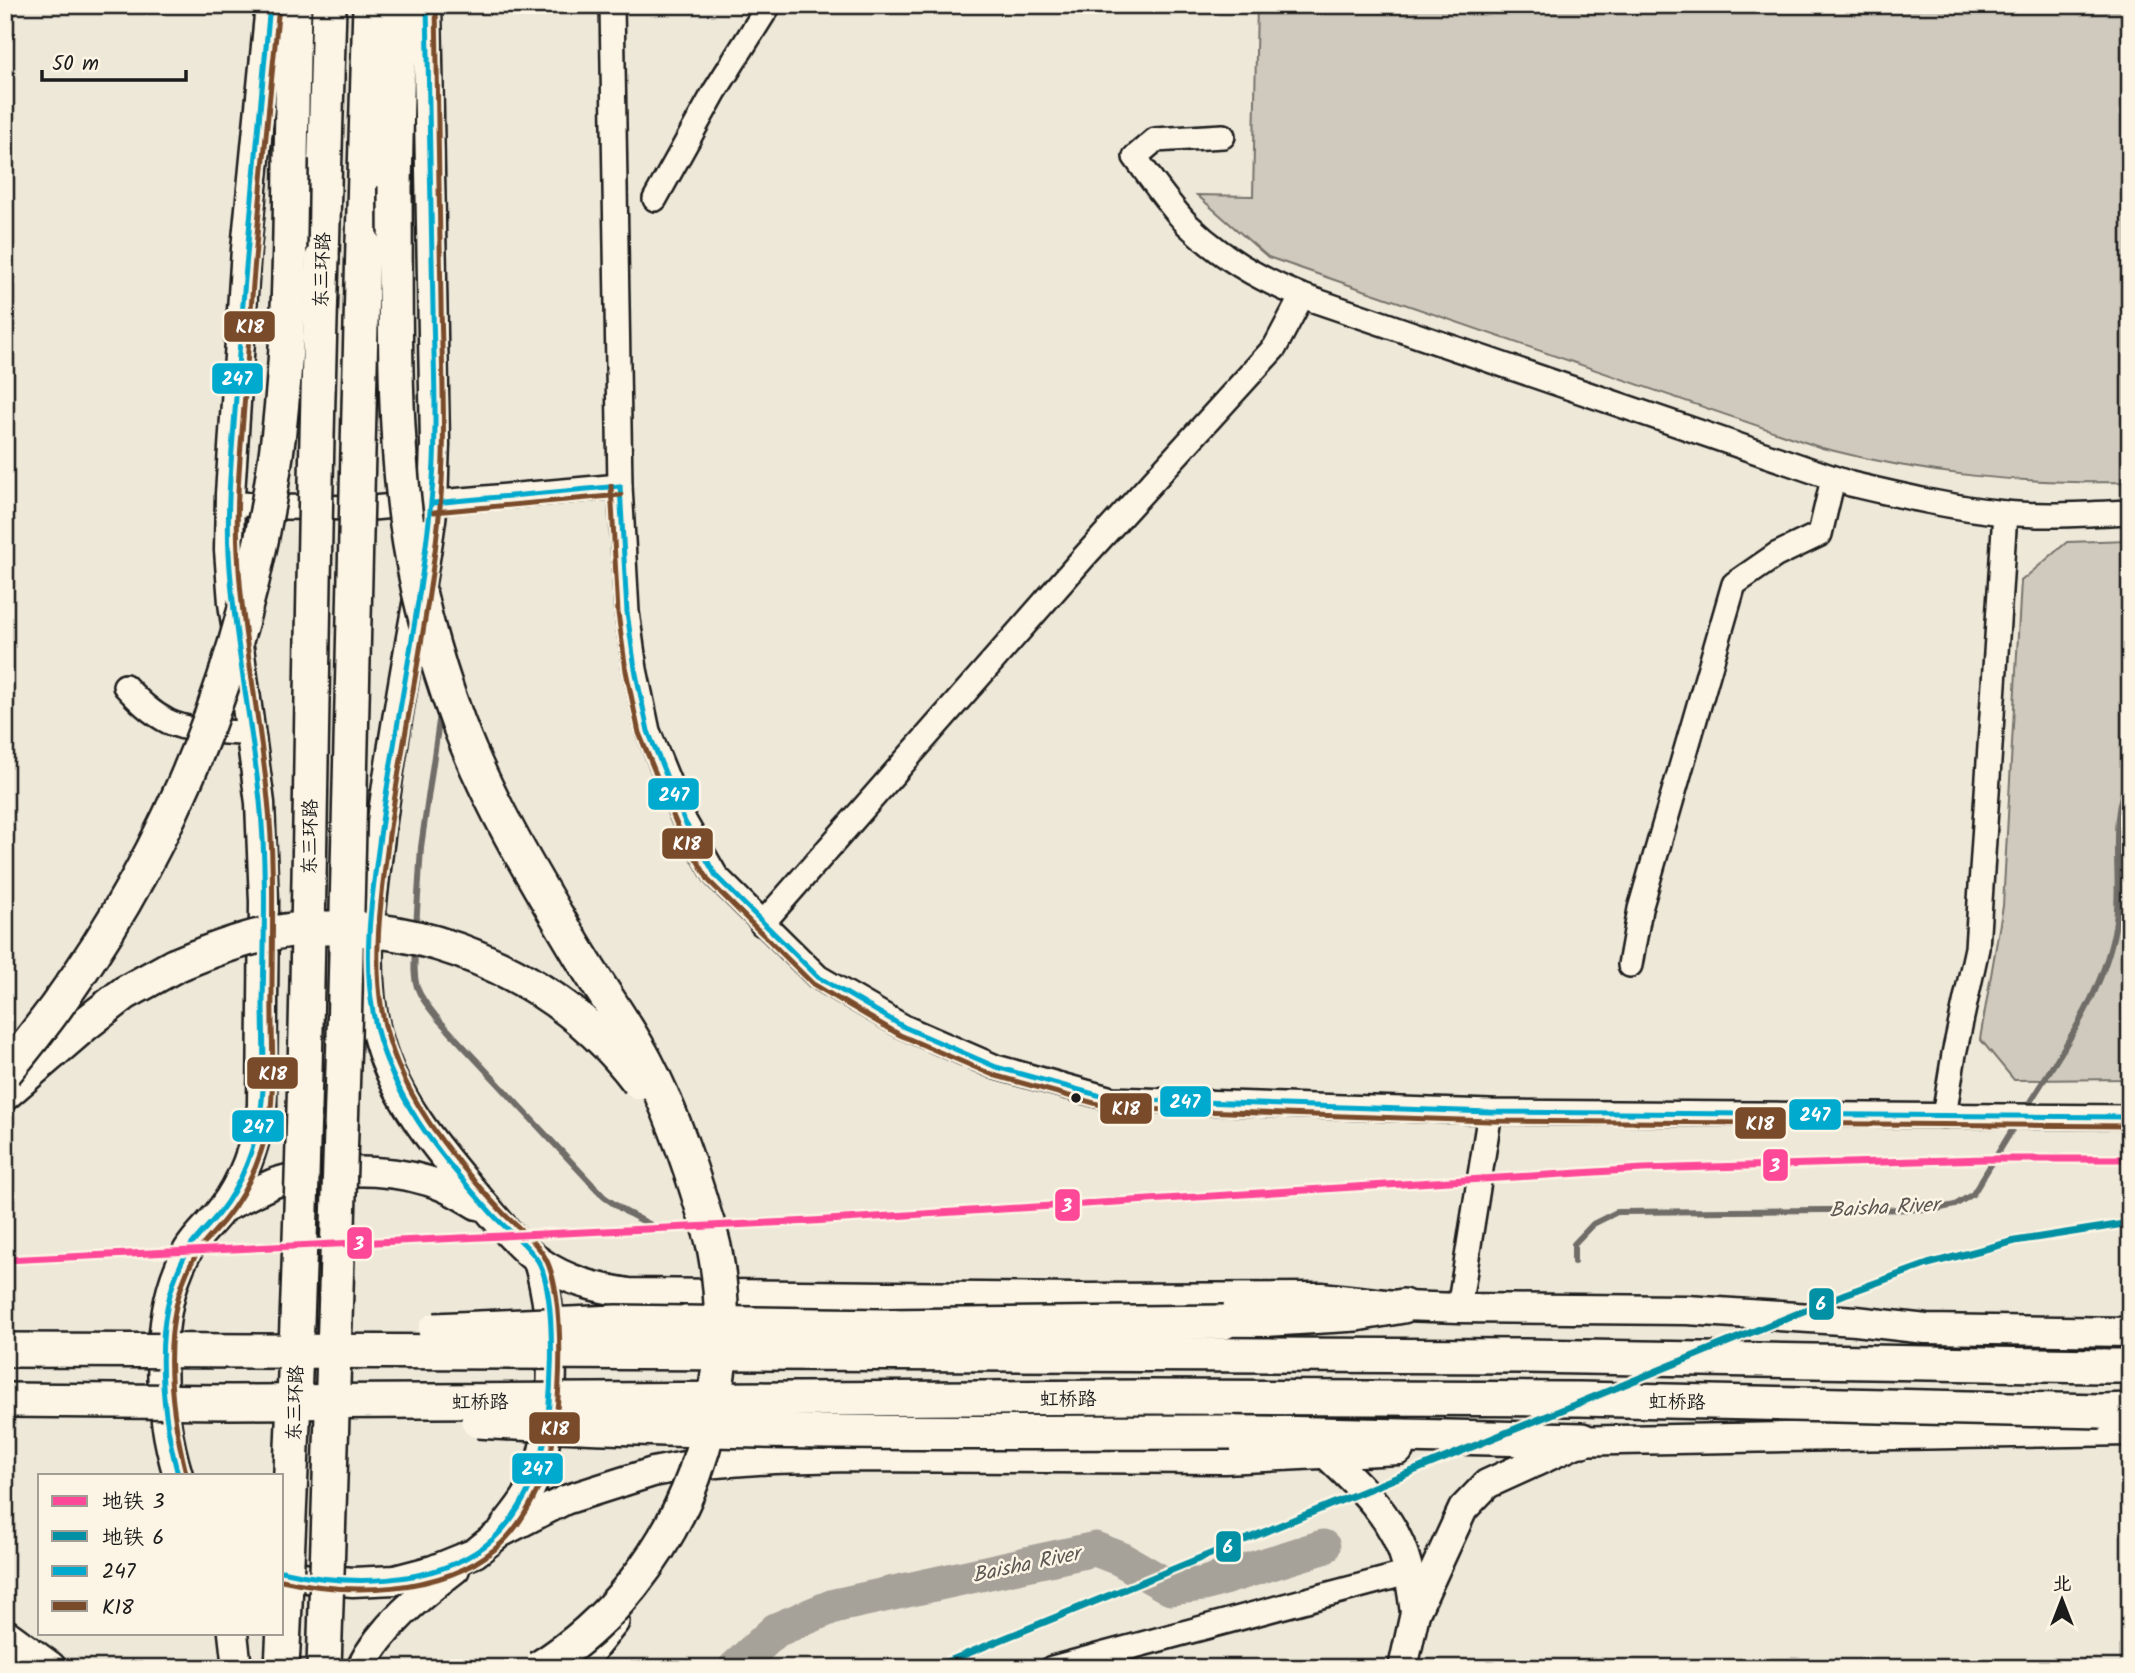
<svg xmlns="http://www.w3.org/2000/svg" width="2135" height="1673" viewBox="0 0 2135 1673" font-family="Kalam,'LXGW WenKai TC',sans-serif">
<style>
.park{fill:#cfcabd;stroke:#76736c;stroke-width:2}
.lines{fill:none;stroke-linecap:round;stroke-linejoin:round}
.stream{stroke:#6f6c67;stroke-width:6}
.river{stroke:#a7a299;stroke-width:35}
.minor-casing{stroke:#1c1c1c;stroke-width:28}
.major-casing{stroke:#1c1c1c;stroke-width:33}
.highway-casing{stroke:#1c1c1c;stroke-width:38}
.minor{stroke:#fcf5e5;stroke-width:23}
.major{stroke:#fcf5e5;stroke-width:28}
.highway{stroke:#fcf5e5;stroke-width:33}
.highway-bridge-casing{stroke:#1c1c1c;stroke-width:38;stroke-linecap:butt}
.highway-bridge{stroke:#fcf5e5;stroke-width:33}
.bus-1-casing{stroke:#fcf5e5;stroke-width:10}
.bus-2-casing{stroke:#fcf5e5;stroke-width:10}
.bus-1{stroke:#00a9ce;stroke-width:5}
.bus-2{stroke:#7a4b2a;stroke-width:5}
.metro-1-casing{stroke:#fcf5e5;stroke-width:12}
.metro-2-casing{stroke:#fcf5e5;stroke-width:12}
.metro-1{stroke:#fe4998;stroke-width:7}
.metro-2{stroke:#0290a4;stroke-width:7}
.bus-dot{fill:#1c1c1c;stroke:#fcf5e5;stroke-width:2.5}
.labels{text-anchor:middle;stroke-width:5;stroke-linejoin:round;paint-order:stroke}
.street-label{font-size:19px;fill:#1c1c1c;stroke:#fcf5e5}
.water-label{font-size:21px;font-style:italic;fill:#5b5854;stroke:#fcf5e5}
.line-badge{stroke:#fcf5e5;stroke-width:2.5}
.badge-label{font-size:19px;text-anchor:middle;font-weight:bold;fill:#fff}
</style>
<rect width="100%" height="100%" fill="#eee8d9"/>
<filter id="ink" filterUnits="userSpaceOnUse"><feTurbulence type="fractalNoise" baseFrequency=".0143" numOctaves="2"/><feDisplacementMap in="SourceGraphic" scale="14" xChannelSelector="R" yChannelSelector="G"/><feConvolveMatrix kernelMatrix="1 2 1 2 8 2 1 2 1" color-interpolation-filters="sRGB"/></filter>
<g filter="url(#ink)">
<g class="park">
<path d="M1257,5h873v477c-107,2 -204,-7 -308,-34l-554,-191 -71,-62 56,1z"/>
<path d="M2130,540v539l-116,1 -34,-41 23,-133 18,-325 46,-39z"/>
</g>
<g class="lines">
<g class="stream">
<path d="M416,928l5,-81 18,-126"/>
<path d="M415,949c-2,38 0,41 23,70l166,178 22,15 25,13"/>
<path d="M2025,1110c36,-58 77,-113 90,-182 9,-50 -9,-107 15,-153"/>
<path d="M1574,1262v-18l19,-20 24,-12 319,-3 19,-4 18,-11 44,-72"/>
</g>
<path class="river" d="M735,1668l41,-38 58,-24 261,-57 26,10 50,29 33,-4 119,-37"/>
<defs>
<g id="minor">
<path d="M612,5l8,481 7,126 8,57 13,62 37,91 31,54 102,101 86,50 92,40 116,32 378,13 640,5"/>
<path d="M1223,136l-68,4 -20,17c17,23 33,47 53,68 32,31 73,55 114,71l549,188c51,12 102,24 154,29 41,4 83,1 125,-1"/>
<path d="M655,199l60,-108 54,-86"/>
<path d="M230,503l50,4 92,1 248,-22"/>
<path d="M125,686c13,14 26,27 44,36 24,11 57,9 83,12"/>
<path d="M762,924l322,-367 191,-210 27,-51"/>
<path d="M1630,965l10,-56 94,-325 42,-29 44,-21 13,-55"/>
<path d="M1944,1116l10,-62 23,-106 28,-435"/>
<path d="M1459,1308l31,-196"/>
<path d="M1052,1668l356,-95"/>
</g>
<g id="major">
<path d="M427,5l8,440c-1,19 -1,39 -2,58 -5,49 -16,98 -24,146 -12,68 -23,136 -31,204 -8,61 -17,129 1,189 16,56 55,103 92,147 18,21 47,59 69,73 27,19 57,26 89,31l448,5 244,-1 82,9 56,2 228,2 169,11 70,8 204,3"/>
<path d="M223,1208c18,-8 36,-19 54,-26 43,-14 108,-14 151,-1 18,5 33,14 49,24"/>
<path d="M1562,1441l568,-10"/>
<path d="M1315,1451l11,3c34,32 69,64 81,111 4,16 6,33 8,48"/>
<path d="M178,1475c-20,-65 -25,-164 10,-225 9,-15 24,-27 34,-41 23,-30 34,-66 40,-103l2,-204 -4,-99 -27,-200 -4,-53 1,-56 16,-245 24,-244"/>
<path d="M505,1526c7,-9 16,-20 22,-30 32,-63 30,-168 11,-235"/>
<path d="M282,1571l25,7 46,4 42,-2 38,-10 42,-17 25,-20 65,-33 88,-28 37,-7 83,-6 76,-2 375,2 175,-9"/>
<path d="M233,1633l4,35"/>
<path d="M361,1668c20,-41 59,-72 94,-99"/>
<path d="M1403,1668l12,-55 48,-104 24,-25 94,-43"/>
</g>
<g id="highway">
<path d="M291,159l3,-154"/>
<path d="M395,186l4,-181"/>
<path d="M363,242l7,-237"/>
<path d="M322,258l7,-253"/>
<path d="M5,1093l79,-68 41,-32 49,-27"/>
<path d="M1224,1322l132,-8 47,-8"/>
<path d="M2102,1366h28"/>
<path d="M2101,1411l29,-1"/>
<path d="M1231,1432l351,8"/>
<path d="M5,1636l44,32"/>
<path d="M574,1668l38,-47"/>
</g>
</defs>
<use href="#minor" class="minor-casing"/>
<use href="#major" class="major-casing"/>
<use href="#highway" class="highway-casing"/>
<use href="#minor" class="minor"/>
<use href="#major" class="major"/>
<use href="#highway" class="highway"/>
<defs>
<g id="highway-bridge">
<path d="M395,186c1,110 -3,222 11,332 9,68 28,139 52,204 30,80 76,156 120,230 22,37 48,72 68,110 25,48 43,100 58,151 4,13 9,26 11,39 14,74 4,154 -21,224 -29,78 -84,148 -155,192"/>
<path d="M174,966c47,-20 96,-38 148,-38 121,-3 244,56 317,154"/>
<path d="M5,1072c149,-177 239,-388 271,-617 13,-97 14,-197 15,-296"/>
<path d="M435,1330l181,-8 269,4 339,-4"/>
<path d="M5,1350l1521,6 576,10"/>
<path d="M5,1400l226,2 913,-5 436,2 521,12"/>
<path d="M478,1421c251,15 502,11 753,11"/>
<path d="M282,1668c9,-187 17,-373 22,-560 8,-283 8,-567 18,-850"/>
<path d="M324,1668l20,-632 19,-794"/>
</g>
</defs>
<use href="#highway-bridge" class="highway-bridge-casing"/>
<use href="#highway-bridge" class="highway-bridge"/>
<defs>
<g id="bus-1">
<path d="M620,486l7,126 8,57 13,62 37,91 31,54 102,101 86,50 92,40 116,32 378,13 640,5"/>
<path d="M433,503l187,-17"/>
<path d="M178,1475c-18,-69 -28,-164 12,-228 8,-12 20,-22 29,-34 23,-29 37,-67 42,-104 5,-34 2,-71 2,-105 1,-67 4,-136 -3,-203 -9,-83 -26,-164 -31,-247 -3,-58 5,-116 8,-173 9,-126 21,-251 33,-376"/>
<path d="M282,1571c63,15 150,16 204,-26 26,-20 44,-53 54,-84 12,-39 19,-165 -2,-200 -11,-18 -31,-31 -45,-46 -53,-59 -106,-122 -120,-203 -11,-60 0,-123 8,-183 15,-109 39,-217 50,-327 7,-64 3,-129 2,-193 -2,-101 -4,-203 -6,-304"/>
</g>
<g id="bus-2">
<path d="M611,486l7,127 8,58 13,62 38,92 32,56 104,103 87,51 93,40 119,33 378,13 640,5"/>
<path d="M434,512l187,-17"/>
<path d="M186,1473c-17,-69 -28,-157 11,-220 8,-13 20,-23 29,-35 24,-30 40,-71 45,-110 4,-37 0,-76 1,-113 0,-65 3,-131 -4,-195 -8,-83 -26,-164 -30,-247 -3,-57 4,-115 8,-172 8,-126 20,-250 33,-375"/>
<path d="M282,1580c65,15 159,15 213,-31 25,-21 43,-55 53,-86 13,-43 20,-172 -5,-209 -10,-16 -26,-27 -39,-40 -54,-58 -108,-123 -122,-203 -10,-58 0,-118 7,-176 16,-113 42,-225 52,-339 5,-64 1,-129 0,-194 -2,-99 -3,-198 -5,-297"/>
</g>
</defs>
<use href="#bus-1" class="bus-1-casing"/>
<use href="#bus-2" class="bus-2-casing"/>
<use href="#bus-1" class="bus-1"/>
<use href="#bus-2" class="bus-2"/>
<defs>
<path id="metro-1" d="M5,1260l807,-39 831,-52 343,-10h144"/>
<path id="metro-2" d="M932,1668l913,-374 83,-30 87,-23 115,-18"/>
</defs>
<use href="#metro-1" class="metro-1-casing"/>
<use href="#metro-2" class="metro-2-casing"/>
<use href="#metro-1" class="metro-1"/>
<use href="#metro-2" class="metro-2"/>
</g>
</g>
<circle class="bus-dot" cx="1076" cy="1098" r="6"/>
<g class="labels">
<g class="street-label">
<text transform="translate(321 270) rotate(-88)" y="7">东三环路</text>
<text transform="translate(309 837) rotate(-89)" y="7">东三环路</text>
<text x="1068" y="1405">虹桥路</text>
<text x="480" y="1408">虹桥路</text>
<text transform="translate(1677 1401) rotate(1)" y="7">虹桥路</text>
<text transform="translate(294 1403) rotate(-88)" y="7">东三环路</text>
</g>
<g class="water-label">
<text transform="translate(1884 1207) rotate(-3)" y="7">Baisha River</text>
<text transform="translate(1026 1564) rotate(-12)" y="7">Baisha River</text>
</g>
</g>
<g class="line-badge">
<rect x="223" y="310" width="53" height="33" rx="7" fill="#7a4b2a"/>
<rect x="211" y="362" width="53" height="33" rx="7" fill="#00a9ce"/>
<rect x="647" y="777" width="53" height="34" rx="7" fill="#00a9ce"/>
<rect x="661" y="827" width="53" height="33" rx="7" fill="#7a4b2a"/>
<rect x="246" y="1056" width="53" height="34" rx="7" fill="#7a4b2a"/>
<rect x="1159" y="1085" width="53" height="33" rx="7" fill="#00a9ce"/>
<rect x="1099" y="1092" width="54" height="33" rx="7" fill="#7a4b2a"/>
<rect x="1788" y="1098" width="54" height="33" rx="7" fill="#00a9ce"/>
<rect x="1734" y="1106" width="53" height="34" rx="7" fill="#7a4b2a"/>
<rect x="231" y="1109" width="54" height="34" rx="7" fill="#00a9ce"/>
<rect x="1762" y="1148" width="27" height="34" rx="7" fill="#fe4998"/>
<rect x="1054" y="1188" width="27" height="34" rx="7" fill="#fe4998"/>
<rect x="346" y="1226" width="27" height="34" rx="7" fill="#fe4998"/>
<rect x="1808" y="1287" width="27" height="34" rx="7" fill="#0290a4"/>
<rect x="528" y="1411" width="53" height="34" rx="7" fill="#7a4b2a"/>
<rect x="511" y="1452" width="53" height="33" rx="7" fill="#00a9ce"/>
<rect x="1215" y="1530" width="27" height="33" rx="7" fill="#0290a4"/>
</g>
<g class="badge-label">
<text x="250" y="333">K18</text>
<text x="237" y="385">247</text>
<text x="674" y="801">247</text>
<text x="687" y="850">K18</text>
<text x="273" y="1080">K18</text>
<text x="1185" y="1108">247</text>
<text x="1126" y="1115">K18</text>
<text x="1815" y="1121">247</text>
<text x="1760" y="1130">K18</text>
<text x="258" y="1133">247</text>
<text x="1775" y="1172">3</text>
<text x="1067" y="1212">3</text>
<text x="359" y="1250">3</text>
<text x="1821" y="1310">6</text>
<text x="555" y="1435">K18</text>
<text x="537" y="1475">247</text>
<text x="1228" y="1553">6</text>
</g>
<rect width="2135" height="1673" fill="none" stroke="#fcf5e5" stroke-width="28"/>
<rect x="14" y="14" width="2107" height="1645" fill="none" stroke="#1c1c1c" stroke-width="2.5" filter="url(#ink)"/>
<rect x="38" y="1474" width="245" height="161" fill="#fcf5e5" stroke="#a29e95" stroke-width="2"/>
<rect x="52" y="1496" width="35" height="10" fill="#fe4998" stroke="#a29e95" stroke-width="2"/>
<text x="102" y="1508" font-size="21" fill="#1c1c1c">地铁 3</text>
<rect x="52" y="1531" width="35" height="10" fill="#0290a4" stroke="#a29e95" stroke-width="2"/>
<text x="102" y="1544" font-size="21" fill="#1c1c1c">地铁 6</text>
<rect x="52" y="1566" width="35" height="10" fill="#00a9ce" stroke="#a29e95" stroke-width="2"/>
<text x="102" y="1578" font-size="21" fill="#1c1c1c">247</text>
<rect x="52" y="1601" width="35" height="10" fill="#7a4b2a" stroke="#a29e95" stroke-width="2"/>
<text x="102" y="1614" font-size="21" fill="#1c1c1c">K18</text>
<g transform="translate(2062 1600)" stroke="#fcf5e5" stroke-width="5" paint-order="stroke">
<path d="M0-5L12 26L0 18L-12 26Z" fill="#1c1c1c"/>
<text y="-10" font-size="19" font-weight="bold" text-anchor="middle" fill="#1c1c1c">北</text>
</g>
<path d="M42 70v10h144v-10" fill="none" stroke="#1c1c1c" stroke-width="3.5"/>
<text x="52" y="70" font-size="21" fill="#1c1c1c" stroke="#fcf5e5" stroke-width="5" paint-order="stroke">50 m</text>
</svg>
